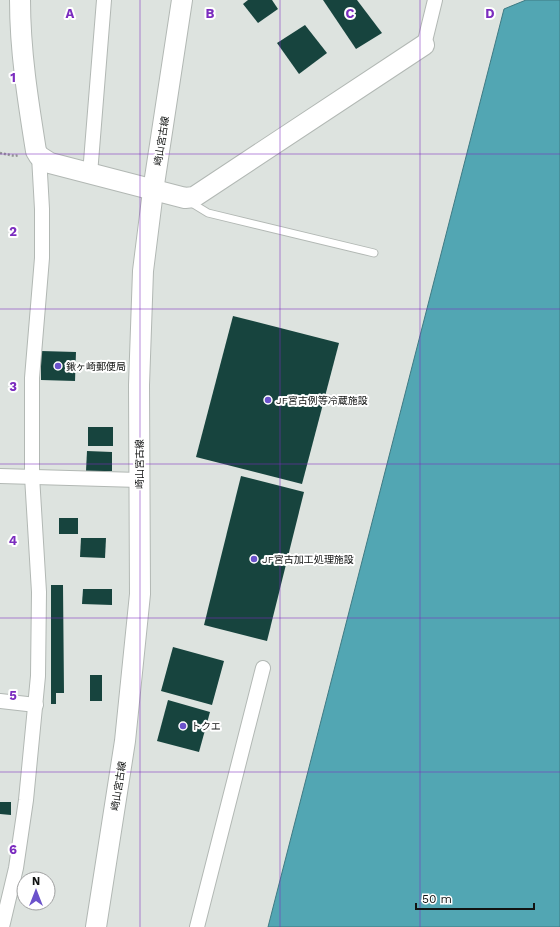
<svg xmlns="http://www.w3.org/2000/svg" width="560" height="927" viewBox="0 0 560 927" font-family="'Work Sans','Noto Sans JP',sans-serif">
<style>
.water{fill:#52a6b3;stroke:#3f7a83}
.building{fill:#17443e}
.lines{fill:none;stroke-linecap:round;stroke-linejoin:round}
.lane-casing{stroke:#b2b8b4;stroke-width:9}
.street-casing{stroke:#b2b8b4;stroke-width:16}
.secondary-casing{stroke:#b2b8b4;stroke-width:22}
.path{stroke:#929693;stroke-width:2.5;stroke-dasharray:2 2;stroke-linecap:butt}
.lane{stroke:#fff;stroke-width:7}
.street{stroke:#fff;stroke-width:14}
.secondary{stroke:#fff;stroke-width:20}
.grid{fill:none;stroke:#7b2cbf;stroke-width:1;stroke-opacity:0.55}
.poi-dot{fill:#6b52cb;stroke:#fff;stroke-width:1.5}
.labels{text-anchor:middle;stroke-width:4;stroke-linejoin:round;paint-order:stroke}
.street-label{font-size:10px;fill:#121413;stroke:#fff}
.poi-label{font-size:10px;fill:#121413;stroke:#fff;text-anchor:start}
.grid-label{font-size:13px;text-anchor:middle;font-weight:bold;fill:#7b2cbf;stroke:#fff;stroke-width:4;stroke-linejoin:round;paint-order:stroke}
</style>
<rect width="100%" height="100%" fill="#dde3df"/>
<path class="water" d="M526,0h34v927h-292l236,-918z"/>
<g class="building">
<path d="M248,0h24l6,9 -20,14 -15,-19z"/>
<path d="M323,0h34l25,33 -26,16z"/>
<path d="M305,25l22,28 -28,21 -22,-31z"/>
<path d="M233,316l106,27 -37,141 -106,-27z"/>
<path d="M41,351l35,1 -1,29 -34,-1z"/>
<rect x="88" y="427" width="25" height="19"/>
<path d="M87,451l25,1v19h-26z"/>
<path d="M241,476l63,16 -37,149 -63,-16z"/>
<rect x="59" y="518" width="19" height="16"/>
<path d="M81,538h25l-1,20 -25,-1z"/>
<path d="M51,585h12l1,108h-8v11h-5z"/>
<path d="M83,589h29v16l-30,-1z"/>
<path d="M173,647l51,14 -12,44 -51,-14z"/>
<rect x="90" y="675" width="12" height="26"/>
<path d="M168,700l42,12 -11,40 -42,-11z"/>
<path d="M0,802h11v13l-11,-1z"/>
</g>
<g class="lines">
<defs>
<path id="lane" d="M190,202l18,11 166,40"/>
<g id="street">
<path d="M424,45l11,-45"/>
<path d="M90,174l14,-174"/>
<path d="M0,476l139,4"/>
<path d="M0,701l36,4"/>
<path d="M2,927l14,-59 10,-68 12,-124 1,-84 -7,-116v-98l10,-120v-49l-3,-53"/>
<path d="M197,927l66,-259"/>
</g>
<g id="secondary">
<path d="M20,0c0,51 8,101 16,151l3,5 11,7 135,35 9,-1 230,-152"/>
<path d="M96,927l29,-186 15,-147 -1,-209 4,-114 10,-80 29,-191"/>
</g>
</defs>
<use href="#lane" class="lane-casing"/>
<use href="#street" class="street-casing"/>
<use href="#secondary" class="secondary-casing"/>
<path class="path" d="M0,153l15,3 4,-1"/>
<use href="#lane" class="lane"/>
<use href="#street" class="street"/>
<use href="#secondary" class="secondary"/>
</g>
<path class="grid" d="M140,0v927M280,0v927M420,0v927M0,154h560M0,309h560M0,464h560M0,618h560M0,772h560"/>
<g class="poi-dot">
<circle cx="58" cy="366" r="4"/>
<circle cx="268" cy="400" r="4"/>
<circle cx="254" cy="559" r="4"/>
<circle cx="183" cy="726" r="4"/>
</g>
<g class="labels">
<g class="street-label">
<text transform="translate(161 141) rotate(-81)" y="4">崎山宮古線</text>
<text transform="translate(139 464) rotate(-90)" y="4">崎山宮古線</text>
<text transform="translate(118 786) rotate(-81)" y="4">崎山宮古線</text>
</g>
<g class="poi-label">
<text x="66" y="370">鍬ヶ崎郵便局</text>
<text x="276" y="404">JF宮古例等冷蔵施設</text>
<text x="262" y="563">JF宮古加工処理施設</text>
<text x="191" y="730">トクエ</text>
</g>
</g>
<g class="grid-label">
<text x="70" y="18">A</text>
<text x="210" y="18">B</text>
<text x="350" y="18">C</text>
<text x="490" y="18">D</text>
<text x="13" y="82">1</text>
<text x="13" y="236">2</text>
<text x="13" y="391">3</text>
<text x="13" y="545">4</text>
<text x="13" y="700">5</text>
<text x="13" y="854">6</text>
</g>
<g transform="translate(36 891)"><circle r="19" fill="#ffffff" stroke="#a0a1a1"/>
<path d="M0-3L7 15L0 10L-7 15Z" fill="#6b52cb"/>
<text y="-6" font-size="11" font-weight="bold" text-anchor="middle" fill="#121413">N</text>
</g>
<path d="M416 903v6h118v-6" fill="none" stroke="#121413" stroke-width="2"/>
<text x="422" y="903" font-size="12" fill="#121413" stroke="#ffffff" stroke-width="3" paint-order="stroke">50 m</text>
</svg>
